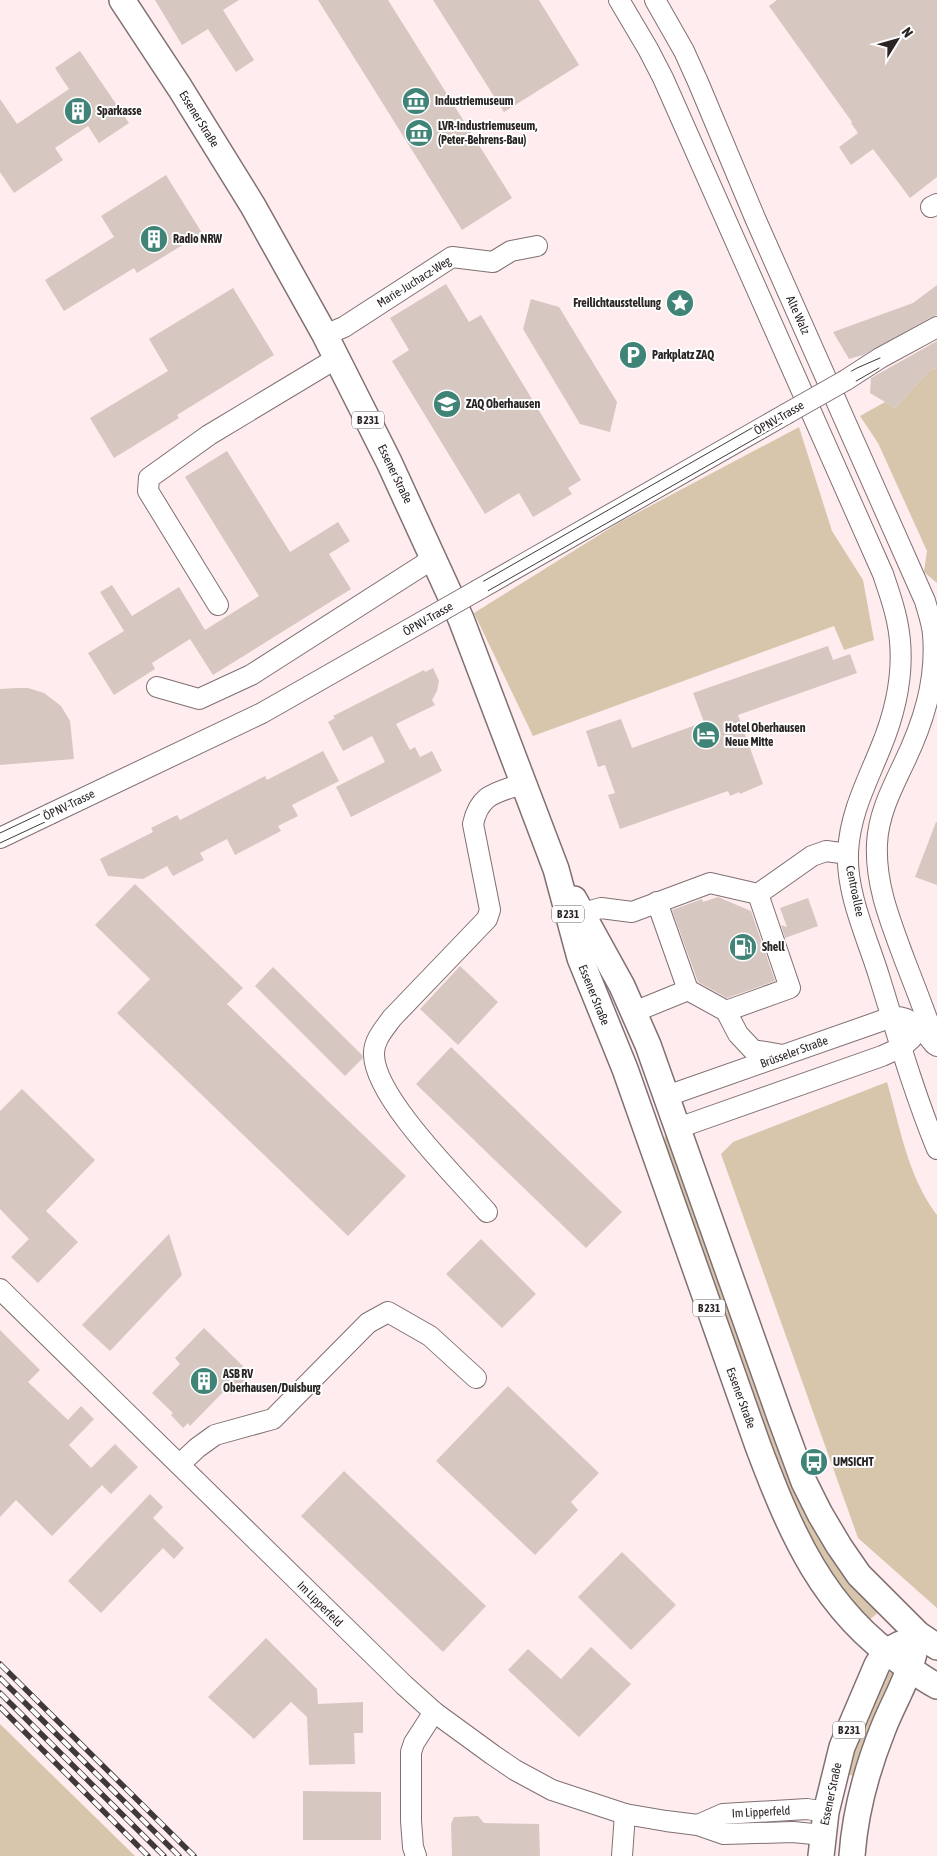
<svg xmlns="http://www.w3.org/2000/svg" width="937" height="1856" viewBox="0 0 937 1856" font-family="'Asap Condensed',sans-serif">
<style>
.green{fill:#d8c6ac}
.building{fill:#d7c7c1}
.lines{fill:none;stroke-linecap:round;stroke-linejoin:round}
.minor-casing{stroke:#807072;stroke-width:22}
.major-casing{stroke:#807072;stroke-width:28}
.minor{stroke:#fff;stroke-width:20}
.major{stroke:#fff;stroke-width:25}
.tram{stroke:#403939;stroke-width:1}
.rail-casing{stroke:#403939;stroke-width:5.5}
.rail{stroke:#fefefe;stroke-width:4;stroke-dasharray:11;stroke-linecap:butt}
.minor-bridge-casing{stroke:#807072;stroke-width:22;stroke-linecap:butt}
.minor-bridge{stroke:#fff;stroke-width:20}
.labels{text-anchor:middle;stroke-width:4;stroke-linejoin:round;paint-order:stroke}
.shield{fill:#fefefe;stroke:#6a6565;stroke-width:1}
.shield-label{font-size:11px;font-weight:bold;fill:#2a2424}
.poi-label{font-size:12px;font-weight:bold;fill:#2a2424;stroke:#fefefe;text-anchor:start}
.street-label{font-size:12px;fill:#2a2424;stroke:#fefefe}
</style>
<rect width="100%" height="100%" fill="#feecee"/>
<g class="green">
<path d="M937,368v215l-13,-11 3,-21 -49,-108 -18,-27 25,-14 10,6 35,-38z"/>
<path d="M799,427l33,104 31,49 11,60 -30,10 -10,-24 -301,110 -59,-123 146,-91z"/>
<path d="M887,1082c13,45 21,95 50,133v393l-79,-70 -137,-384 12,-12z"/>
<path d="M666,1129l120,326 96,154 -16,14 -17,-18 -48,-74 -138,-382z"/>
<path d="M892,1672l3,4 -39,100 -12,-2 41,-101z"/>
<path d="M0,1724l135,132h-135z"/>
</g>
<g class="building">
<path d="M155,0h84l-16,10 31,50 -18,12 -28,-43 -26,16z"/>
<path d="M318,0h70l124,198 -50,32z"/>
<path d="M433,0h106l40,65 -75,47z"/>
<path d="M777,0h160v177l-27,21 -37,-49 -22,16 -12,-18 19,-14 -7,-10 1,-1 -83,-116z"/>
<path d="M80,51l49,72 -30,20 -11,-17 -33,22 8,12 -49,33 -14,-21v-73l17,25 52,-35 -14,-21z"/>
<path d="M166,175l36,58 -65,40 -3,-5 -70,43 -19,-31 69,-43 -13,-21z"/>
<path d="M446,284l23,38 12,-7 100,165 -13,8 4,6 -39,23 -14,-24 -34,21 -93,-153 17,-11 -19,-32z"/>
<path d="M937,285v30l-6,2 -68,38 -14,4 -16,-27 80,-29z"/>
<path d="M233,288l41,67 -97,60 2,3 -65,40 -24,-40 78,-47 -19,-32z"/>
<path d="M531,299l28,8 58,95 -7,30 -30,-8 -57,-95z"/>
<path d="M937,341v27l-7,2 -35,38 -25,-15 1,-15z"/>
<path d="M227,451l63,101 48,-30 12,19 -21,13 22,35 -138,86 -23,-36 -38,24 3,6 -41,26 -26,-42 36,-22 -24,-39 12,-7 20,31 47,-29 26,43 54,-34 -74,-119z"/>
<path d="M828,646l5,14 17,-6 7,19 -119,42 25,69 -23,10 -1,-2 -9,4 -2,-5 -108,38 -12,-34 7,-2 -10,-28 -7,2 -12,-36 35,-12 11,29 72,-26 -11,-29z"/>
<path d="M433,668l6,13 -2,10 -5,9 3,5 -39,19 14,26 5,-3 5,10 12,-6 10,20 -91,46 -15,-30 49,-25 -13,-26 -29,15 -15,-29 7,-4 -2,-2 91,-46 1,2z"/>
<path d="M16,688h12l16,5 17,13 9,15 4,38 -74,6v-76z"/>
<path d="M323,751l16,30 -47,24 6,11 -20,10 3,5 -46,24 -8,-16 -27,14 4,7 -31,16 -6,-10 -24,13 -35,-3 -8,-17 53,-27 -2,-4 26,-13 3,5 85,-44 2,4z"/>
<path d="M936,822h1v63l-22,-8z"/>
<path d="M135,884l108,104 -16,16 179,172 -58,60 -231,-223 33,-34 -55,-54z"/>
<path d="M718,897l33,14 24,70 -48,17 -29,-16 -26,-72 30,-11 1,3z"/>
<path d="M808,898l10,28 -33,12 -4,-13 6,2 -7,-19z"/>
<path d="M460,966l38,36 -40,43 -38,-36z"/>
<path d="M273,967l89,88 1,3 -18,18 -90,-90z"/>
<path d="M451,1047l171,165 -36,36 -170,-164z"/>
<path d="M22,1089l73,71 -49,51 32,31 -40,41 -27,-26 18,-18 -29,-30v-98z"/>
<path d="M169,1234l13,41 -72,76 -28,-26z"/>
<path d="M481,1239l55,55 -34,34 -56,-54z"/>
<path d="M204,1328l47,46 -20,21 -5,-6 -36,37 -2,-3 -5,5 -12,-13 2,-2 -21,-20 28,-29 -5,-6z"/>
<path d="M0,1330l40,40 -12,12 40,38 13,-14 13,13 -25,26 22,23 24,-24 23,23 -27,27 -9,-9 -50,51 -36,-36 -16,17z"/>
<path d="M508,1386l91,87 -28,29 7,8 -43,45 -99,-94z"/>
<path d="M344,1471l142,135 -43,46 -142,-136z"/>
<path d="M150,1494l13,13 -10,11 31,30 -10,11 -11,-11 -62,65 -33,-32z"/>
<path d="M622,1552l54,53 -45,45 -53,-53z"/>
<path d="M266,1638l51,51 1,15 45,-2v31h-9l1,31 -46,1 -2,-48 -16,-15 -37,37 -46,-42z"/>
<path d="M591,1647l40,37 -52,53 -71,-67 20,-21 33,30z"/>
<path d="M303,1791l78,1v48h-78z"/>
<path d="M478,1816l6,7 55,1 1,32h-88l-1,-32 3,-7z"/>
</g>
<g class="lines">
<defs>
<g id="minor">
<path d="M619,0l29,49 15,29 220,496c5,15 11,31 14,47 9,42 0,87 -16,126 -14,35 -31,66 -33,105 -2,42 19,85 31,124 18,58 35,117 58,173"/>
<path d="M655,0l29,51 14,31 57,136 170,383c3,11 7,22 8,33 4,47 -10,90 -30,131 -12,25 -25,51 -26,79 -2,41 14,79 28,117 11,28 22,57 32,85"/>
<path d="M931,207l6,-3"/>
<path d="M325,335l19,-8 108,-70 41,5 18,-11 26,-5"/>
<path d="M846,380l34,-22 57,-31"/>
<path d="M478,590l308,-176"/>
<path d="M218,605l-70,-114 1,-13 60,-43 128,-77"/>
<path d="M157,687l42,12 52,-24 183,-117"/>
<path d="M0,838l50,-24"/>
<path d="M657,902l31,88 38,21 12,23 15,16 30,5"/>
<path d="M583,913l18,-5 31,4 78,-29 48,11 54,-38 14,-5 22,3"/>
<path d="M726,1011l64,-23 -32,-94"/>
<path d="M634,1012l54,-22"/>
<path d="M667,1096l225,-79c18,-2 32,14 42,27"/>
<path d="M678,1128l204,-72 20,-9 10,-9"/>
<path d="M487,1212c-29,-33 -112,-114 -113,-157 -1,-14 10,-26 18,-37l95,-99 3,-9 -17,-86c7,-32 25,-31 51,-41"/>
<path d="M0,1289l404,396 30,27 59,43 22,15 37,20 73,24 41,7 32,4 26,9 69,-2 30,3"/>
<path d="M180,1464l17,-16 18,-13 58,-16 95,-96 20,-11 42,24 46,42"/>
<path d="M698,1825l25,-11 84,-5 19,3"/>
<path d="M416,1856l-3,-9 -2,-26v-69l3,-9 20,-31"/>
<path d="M622,1856l3,-42"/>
</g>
<g id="major">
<path d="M122,0l58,88 73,118 72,129 64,127 72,157 95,250 24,89 45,111 133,377c32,85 65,164 144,217 11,8 23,17 35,23"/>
<path d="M574,899l48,87 26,59 132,372 24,65 16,32 19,32 20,29 59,59 19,13"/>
<path d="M821,1856l5,-44 16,-65 35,-82 8,-13 15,-8"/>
<path d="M852,1856c3,-43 15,-87 31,-127 10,-26 25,-49 31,-76"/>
</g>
</defs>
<use href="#minor" class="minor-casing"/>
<use href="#major" class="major-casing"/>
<use href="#minor" class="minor"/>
<use href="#major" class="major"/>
<g class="tram">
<path d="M0,833l150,-71 164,-84 543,-310 23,-10"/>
<path d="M0,843l244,-114 49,-27 586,-334"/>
</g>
<defs>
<g id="rail">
<path d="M0,1664l194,192"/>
<path d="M0,1678l179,178"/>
<path d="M0,1693l164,163"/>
<path d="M0,1707l148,149"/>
</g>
</defs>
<use href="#rail" class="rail-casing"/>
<use href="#rail" class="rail"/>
<defs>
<g id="minor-bridge">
<path d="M786,414l60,-34"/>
<path d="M50,814l212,-101 216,-123"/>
</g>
</defs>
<use href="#minor-bridge" class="minor-bridge-casing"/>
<use href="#minor-bridge" class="minor-bridge"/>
</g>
<defs>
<symbol id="museum-disc" viewBox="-11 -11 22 22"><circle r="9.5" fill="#408477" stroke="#fefefe"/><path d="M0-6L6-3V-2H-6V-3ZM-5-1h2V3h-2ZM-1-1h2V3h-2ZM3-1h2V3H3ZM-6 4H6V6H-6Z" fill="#fff"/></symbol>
<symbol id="building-disc" viewBox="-11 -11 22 22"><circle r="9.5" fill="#408477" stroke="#fefefe"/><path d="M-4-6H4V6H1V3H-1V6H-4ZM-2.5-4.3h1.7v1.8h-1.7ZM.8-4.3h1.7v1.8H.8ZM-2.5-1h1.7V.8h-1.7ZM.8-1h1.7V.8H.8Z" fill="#fff"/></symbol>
<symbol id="sight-disc" viewBox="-11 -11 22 22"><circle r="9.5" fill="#408477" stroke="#fefefe"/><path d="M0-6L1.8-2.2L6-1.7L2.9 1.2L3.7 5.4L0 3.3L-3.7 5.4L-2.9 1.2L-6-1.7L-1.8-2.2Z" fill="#fff"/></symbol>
<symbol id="parking-disc" viewBox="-11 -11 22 22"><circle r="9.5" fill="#408477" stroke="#fefefe"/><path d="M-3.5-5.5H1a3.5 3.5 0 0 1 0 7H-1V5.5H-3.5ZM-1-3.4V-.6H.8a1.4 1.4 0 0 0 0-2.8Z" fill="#fff"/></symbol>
<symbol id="school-disc" viewBox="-11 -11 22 22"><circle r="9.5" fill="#408477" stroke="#fefefe"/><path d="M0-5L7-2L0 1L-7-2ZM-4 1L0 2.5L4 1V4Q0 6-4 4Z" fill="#fff"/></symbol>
<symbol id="hotel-disc" viewBox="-11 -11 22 22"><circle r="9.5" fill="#408477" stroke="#fefefe"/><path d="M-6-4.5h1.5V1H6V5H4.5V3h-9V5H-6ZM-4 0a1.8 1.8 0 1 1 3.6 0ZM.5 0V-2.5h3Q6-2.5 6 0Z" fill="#fff"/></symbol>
<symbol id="fuel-disc" viewBox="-11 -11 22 22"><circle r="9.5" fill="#408477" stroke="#fefefe"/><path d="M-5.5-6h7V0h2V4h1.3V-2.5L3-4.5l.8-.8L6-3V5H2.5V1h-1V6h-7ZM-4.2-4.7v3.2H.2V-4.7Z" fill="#fff"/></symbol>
<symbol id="bus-disc" viewBox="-11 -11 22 22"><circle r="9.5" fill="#408477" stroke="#fefefe"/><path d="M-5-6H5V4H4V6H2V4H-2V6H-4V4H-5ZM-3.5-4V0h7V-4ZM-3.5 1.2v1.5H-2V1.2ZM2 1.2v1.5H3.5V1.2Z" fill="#fff"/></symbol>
</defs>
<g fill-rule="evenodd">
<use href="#museum-disc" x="400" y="85" width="32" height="32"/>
<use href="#building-disc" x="62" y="95" width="32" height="32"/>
<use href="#museum-disc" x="403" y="117" width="32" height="32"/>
<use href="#building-disc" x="138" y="223" width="32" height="32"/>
<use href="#sight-disc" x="664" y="287" width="32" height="32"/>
<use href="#parking-disc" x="617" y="339" width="32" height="32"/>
<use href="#school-disc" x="431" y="388" width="32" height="32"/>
<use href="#hotel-disc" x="690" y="719" width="32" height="32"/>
<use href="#fuel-disc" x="727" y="931" width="32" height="32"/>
<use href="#building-disc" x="188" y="1365" width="32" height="32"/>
<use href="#bus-disc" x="798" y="1446" width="32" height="32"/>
</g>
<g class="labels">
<g class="shield">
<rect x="352" y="411.5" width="32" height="17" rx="4"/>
<rect x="552" y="905.5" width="32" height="17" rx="4"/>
<rect x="693" y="1299.5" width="32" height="17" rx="4"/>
<rect x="833" y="1721.5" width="32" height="17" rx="4"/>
</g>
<g class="shield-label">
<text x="368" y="424">B 231</text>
<text x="568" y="918">B 231</text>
<text x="709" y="1312">B 231</text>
<text x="849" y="1734">B 231</text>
</g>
<g class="poi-label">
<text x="435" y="105">Industriemuseum</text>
<text x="97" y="115">Sparkasse</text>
<text x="438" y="130">LVR-Industriemuseum,<tspan x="438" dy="14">(Peter-Behrens-Bau)</tspan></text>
<text x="173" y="243">Radio NRW</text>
<text x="661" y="307" text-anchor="end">Freilichtausstellung</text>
<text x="652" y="359">Parkplatz ZAQ</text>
<text x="466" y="408">ZAQ Oberhausen</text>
<text x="725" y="732">Hotel Oberhausen<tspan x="725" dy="14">Neue Mitte</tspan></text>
<text x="762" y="951">Shell</text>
<text x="223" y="1378">ASB RV<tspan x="223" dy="14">Oberhausen/Duisburg</tspan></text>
<text x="833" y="1466">UMSICHT</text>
</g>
<g class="street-label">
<text transform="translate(199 119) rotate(58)" y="4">Essener Straße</text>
<text transform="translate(414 282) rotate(-32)" y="4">Marie-Juchacz-Weg</text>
<text transform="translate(798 315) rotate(66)" y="4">Alte Walz</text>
<text transform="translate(779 418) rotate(-30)" y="4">ÖPNV-Trasse</text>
<text transform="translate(395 474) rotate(64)" y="4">Essener Straße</text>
<text transform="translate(428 619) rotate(-30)" y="4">ÖPNV-Trasse</text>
<text transform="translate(69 805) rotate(-26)" y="4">ÖPNV-Trasse</text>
<text transform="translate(855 891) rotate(78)" y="4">Centroallee</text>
<text transform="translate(594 995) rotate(68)" y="4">Essener Straße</text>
<text transform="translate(794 1052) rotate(-20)" y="4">Brüsseler Straße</text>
<text transform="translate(741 1398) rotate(70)" y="4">Essener Straße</text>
<text transform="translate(320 1604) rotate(45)" y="4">Im Lipperfeld</text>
<text transform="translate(831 1794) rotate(-78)" y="4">Essener Straße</text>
<text transform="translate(761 1812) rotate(-3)" y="4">Im Lipperfeld</text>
</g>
</g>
<g transform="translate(897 40) rotate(53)" stroke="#fefefe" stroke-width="4" paint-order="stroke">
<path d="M0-4L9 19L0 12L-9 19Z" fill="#2a2424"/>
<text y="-8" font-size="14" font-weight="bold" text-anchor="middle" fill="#2a2424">N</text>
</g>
</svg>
